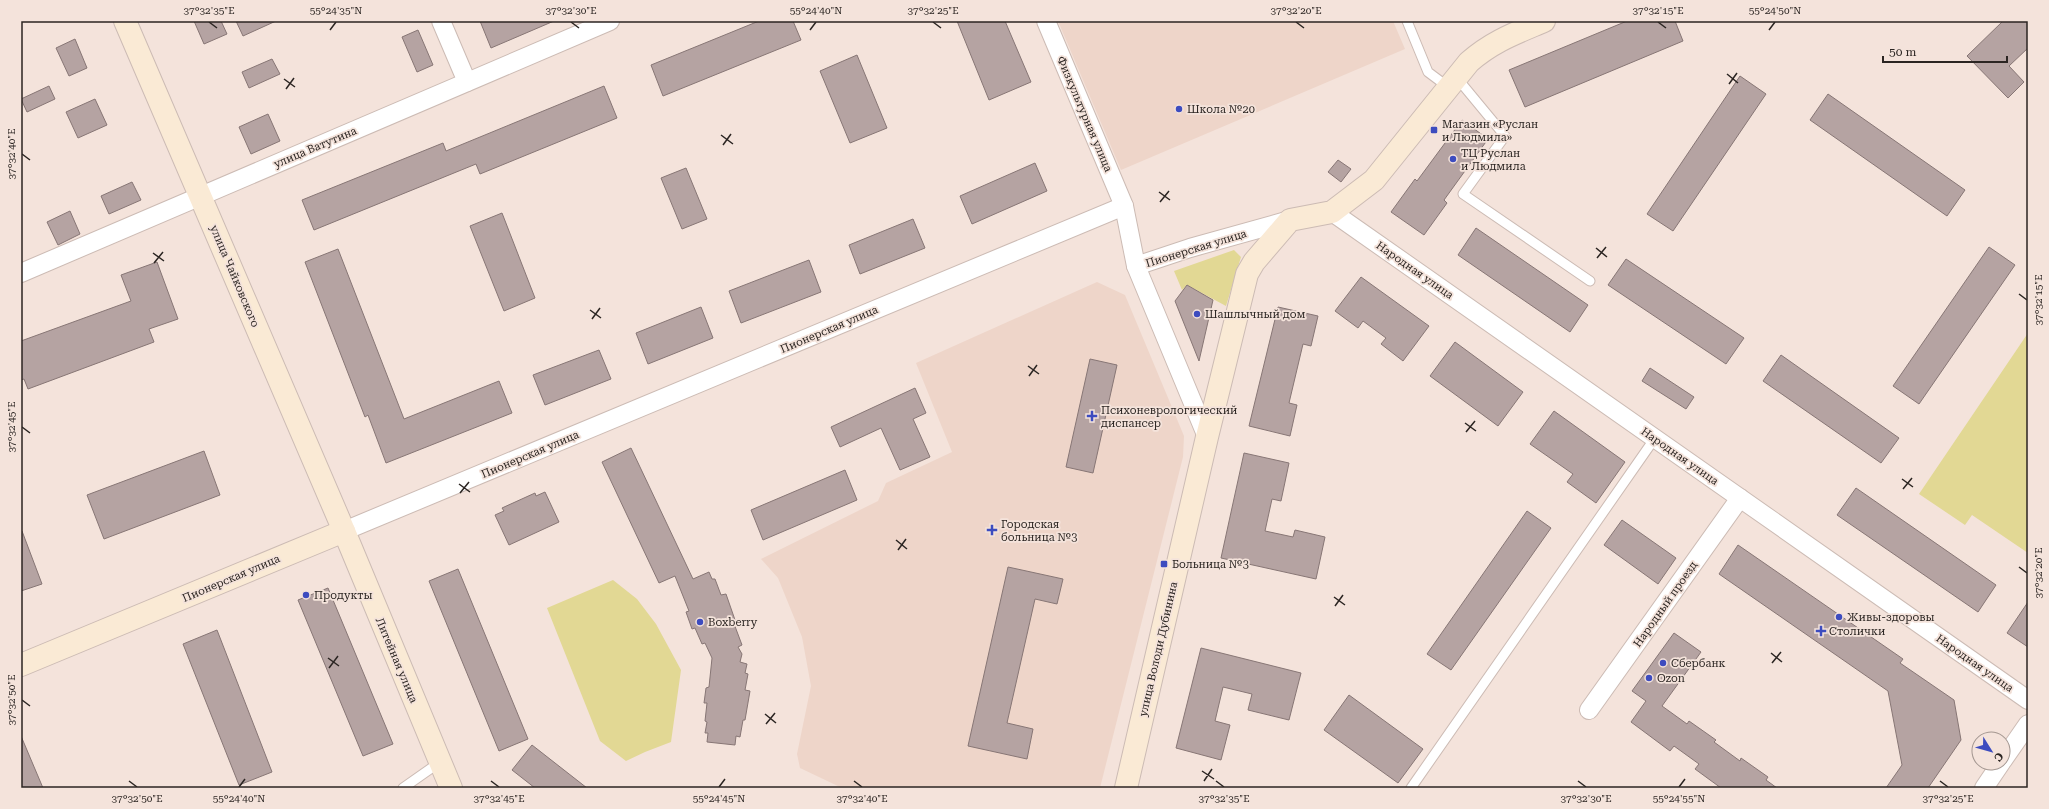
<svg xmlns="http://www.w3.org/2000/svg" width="2049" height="809" viewBox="0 0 2049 809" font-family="'Roboto Serif',serif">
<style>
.built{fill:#eed5c9}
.green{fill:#e2d894}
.building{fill:#b5a3a2;stroke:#877675}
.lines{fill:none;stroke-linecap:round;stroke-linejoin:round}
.lane-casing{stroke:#ccbbb4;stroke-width:11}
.street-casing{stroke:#ccbbb4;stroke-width:20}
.secondary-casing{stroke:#ccbbb4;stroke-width:24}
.lane{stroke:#fff;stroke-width:9}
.street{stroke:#fff;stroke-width:18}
.secondary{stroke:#faead5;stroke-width:22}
.ticks{fill:none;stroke:#2b2522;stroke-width:1.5}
.poi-dot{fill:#3d4cbf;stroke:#f4e3db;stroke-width:1.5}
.labels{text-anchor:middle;stroke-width:3.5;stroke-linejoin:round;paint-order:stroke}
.poi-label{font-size:11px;fill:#2b2522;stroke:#f4e3db;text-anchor:start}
.street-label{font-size:11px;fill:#2b2522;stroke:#f4e3db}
.neatline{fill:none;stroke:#2b2522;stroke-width:1.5}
.ticks-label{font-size:10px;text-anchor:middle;fill:#2b2522}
</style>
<rect width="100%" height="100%" fill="#f4e3db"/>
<g class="built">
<path d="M1058,21h335l12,28 -284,121z"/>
<path d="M1097,282l28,13 59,141 -1,21 -83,331h-258l-42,-20 -3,-14 14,-68 -9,-49 -24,-59 -17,-19 117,-58 8,-18 66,-31 -36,-89z"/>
</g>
<g class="green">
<path d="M1234,250l7,7 -15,49 -39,-21 -5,5 -8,-19z"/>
<path d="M2028,333v220l-56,-38 -7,10 -46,-31z"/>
<path d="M613,580l24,19 19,25 25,46 -10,72 -26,10 -19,9 -26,-20 -53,-133z"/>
</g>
<g class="building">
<path d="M194,21h27l6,13 -23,10z"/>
<path d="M236,21h40l-33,15z"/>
<path d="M480,21h74l-63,27z"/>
<path d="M759,21h34l8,19 -138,56 -12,-31z"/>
<path d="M957,21h48l26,61 -42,18z"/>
<path d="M1627,21h48l8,20 -158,66 -16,-37z"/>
<path d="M2003,21h25v27l-19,18 15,16 -16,16 -41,-42z"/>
<path d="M418,30l15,35 -16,7 -15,-35z"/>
<path d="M75,39l12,29 -18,8 -13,-28z"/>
<path d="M857,55l30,73 -37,15 -30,-72z"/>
<path d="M272,59l8,15 -31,14 -7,-16z"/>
<path d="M1740,76l26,18 -93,137 -26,-17z"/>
<path d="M49,86l6,13 -28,13 -6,-13z"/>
<path d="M604,86l13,32 -137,56 -4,-10 -162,66 -12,-30 141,-57 3,8z"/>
<path d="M1828,94l137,96 -18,26 -137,-96z"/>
<path d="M95,99l12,26 -29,13 -12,-26z"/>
<path d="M268,114l12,27 -29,13 -12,-27z"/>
<path d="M1462,120l26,19 -44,61 3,3 -23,32 -33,-23 24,-33 2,2z"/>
<path d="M1338,160l13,9 -10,13 -13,-10z"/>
<path d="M1035,163l12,28 -75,33 -12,-28z"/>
<path d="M686,168l21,51 -25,10 -21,-51z"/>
<path d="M132,182l9,18 -32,14 -8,-18z"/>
<path d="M70,211l10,23 -22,11 -11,-23z"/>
<path d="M502,213l33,85 -31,13 -34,-85z"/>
<path d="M913,219l12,29 -65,26 -11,-29z"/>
<path d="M1476,228l112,77 -18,27 -112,-77z"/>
<path d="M1989,247l26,18 -96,139 -26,-18z"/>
<path d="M338,249l66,170 95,-38 13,32 -126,50 -18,-48 -3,2 -60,-155z"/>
<path d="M1626,259l118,79 -18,26 -118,-79z"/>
<path d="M809,260l12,32 -80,31 -12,-32z"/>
<path d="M157,262l21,57 -29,10 5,13 -126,47 -4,-10 -3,1v-39l110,-40 -10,-26z"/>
<path d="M1361,277l68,49 -26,35 -22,-17 5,-6 -23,-17 -5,7 -23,-17z"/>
<path d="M1187,285l26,15 -14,61 -24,-60z"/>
<path d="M701,307l12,31 -65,26 -12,-31z"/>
<path d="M1278,307l40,9 -7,30 -8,-2 -14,59 8,2 -7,31 -41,-10z"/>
<path d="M1455,342l68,50 -25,34 -68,-50z"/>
<path d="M599,350l12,29 -66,26 -12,-30z"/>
<path d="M1781,355l118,83 -18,25 -118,-82z"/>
<path d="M1090,359l27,6 -24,108 -27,-6z"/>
<path d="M1650,368l44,29 -8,12 -44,-28z"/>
<path d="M915,388l11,25 -13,6 17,38 -30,13 -19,-42 -41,19 -9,-20z"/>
<path d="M1554,411l71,51 -29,41 -29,-21 6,-8 -43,-30z"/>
<path d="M631,448l62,131 16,-7 3,7h3l6,16 5,-1 9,26 -2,1 9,24 -4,2 4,7 -2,8 7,2 -2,9 3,1 -3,16 5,1 -5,29h-2l-3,17 -4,-1 -1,9 -28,-3 1,-9h-3l2,-11 -2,-1 2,-18h-3l2,-15 3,-1 3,-29 -7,-15 -3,1 -7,-16 -3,1 -6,-17 3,-1 -14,-35 -16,7 -57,-121z"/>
<path d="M204,451l16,44 -116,44 -17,-44z"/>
<path d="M1244,453l45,10 -8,38 -9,-2 -7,32 28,6 2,-7 30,7 -9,42 -95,-21z"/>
<path d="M845,470l12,30 -94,40 -12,-30z"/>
<path d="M1856,488l140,97 -18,27 -141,-97z"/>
<path d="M545,492l14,30 -50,23 -14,-30 9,-4 -2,-3 33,-15 1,3z"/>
<path d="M1527,511l24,17 -100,142 -24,-16z"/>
<path d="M1622,520l54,38 -18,26 -54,-39z"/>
<path d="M22,531l20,53 -21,7v-59z"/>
<path d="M1738,545l165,114 -3,4 54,37 7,40 -33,48h-42l16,-23 -14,-74 -169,-117z"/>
<path d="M1008,567l55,12 -6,25 -22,-5 -28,124 26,6 -6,30 -59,-13z"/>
<path d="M458,569l70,170 -29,12 -70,-170z"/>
<path d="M328,588l65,156 -30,12 -65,-156z"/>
<path d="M2028,602v45l-21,-14z"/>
<path d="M217,630l55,142 -33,13 -56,-141z"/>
<path d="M1674,633l27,19 -39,54 25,18 2,-3 27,19 -2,2 26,19 1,-3 27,19 -2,3 11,8h-56l-26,-19 4,-5 -25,-18 -4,5 -39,-29 15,-21 -14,-10z"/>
<path d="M1201,648l100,25 -12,47 -41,-10 4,-16 -29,-7 -8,34 15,4 -9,35 -45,-12z"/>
<path d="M1349,695l74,54 -25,34 -74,-53z"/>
<path d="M21,736l22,52h-22z"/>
<path d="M532,745l55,43h-52l-23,-18z"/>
</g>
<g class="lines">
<defs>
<g id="lane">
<path d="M1407,21l21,51 20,15"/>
<path d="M1457,78l48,58 -42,58 127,87"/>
<path d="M403,788l37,-26"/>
<path d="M1411,788l244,-350"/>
</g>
<g id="street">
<path d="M441,21l26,61"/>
<path d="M1046,21l78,185"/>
<path d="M1332,212l696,488"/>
<path d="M1136,266l54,-18 100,-28"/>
<path d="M21,273l589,-252"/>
<path d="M344,531l780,-325 12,60 71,171"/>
<path d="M1589,710l151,-212"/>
<path d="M2003,760l25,-36"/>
<path d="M1984,788l17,-25"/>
</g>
<g id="secondary">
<path d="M125,21l219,510 107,257"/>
<path d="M21,665l323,-134"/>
<path d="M1126,788l81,-351 40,-163 7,-12 36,-42 42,-8 42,-32 95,-118c24,-21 47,-29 75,-41"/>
</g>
</defs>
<use href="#lane" class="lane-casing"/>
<use href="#street" class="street-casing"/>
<use href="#secondary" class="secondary-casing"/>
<use href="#lane" class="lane"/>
<use href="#street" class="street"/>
<use href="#secondary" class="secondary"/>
</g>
<path class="ticks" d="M209,22l8,6M571,22l8,6M933,22l8,6M1296,22l8,6M1658,22l8,6M330,30l6,-8M810,30l6,-8M1769,30l6,-8M1727,74l11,9M284,79l11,8M1729,84l8,-11M286,89l8,-11M721,135l12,9M723,145l8,-11M22,154l8,6M1159,192l11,8M1160,202l9,-11M1596,248l11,9M153,253l11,8M1597,258l9,-11M154,263l9,-11M2019,294l8,6M590,310l11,8M592,319l8,-11M1028,366l11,8M1029,376l8,-11M1465,423l11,8M22,427l8,6M1466,432l9,-11M1902,479l11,8M459,484l11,8M1903,489l9,-11M460,493l9,-11M896,540l11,9M898,550l8,-11M2019,567l8,6M1334,597l11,8M1335,606l8,-11M1771,653l11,9M328,658l11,8M1772,663l9,-11M329,668l9,-12M22,700l8,6M765,714l11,9M766,724l9,-11M1202,771l12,8M129,781l8,6M491,781l8,6M854,781l8,6M1204,781l8,-12M1216,781l8,6M1578,781l8,6M1940,781l8,6M239,787l6,-8M719,787l6,-8M1679,787l6,-8"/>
<g class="poi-dot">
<circle cx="1179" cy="109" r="4"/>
<rect x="1430" y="126" width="8" height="8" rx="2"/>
<circle cx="1453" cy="159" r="4"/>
<circle cx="1197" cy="314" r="4"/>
<path d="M1090 410h4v4h4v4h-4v4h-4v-4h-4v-4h4z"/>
<path d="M990 524h4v4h4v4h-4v4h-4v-4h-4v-4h4z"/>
<rect x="1160" y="560" width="8" height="8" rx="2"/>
<circle cx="306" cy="595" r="4"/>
<circle cx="1839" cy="617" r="4"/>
<circle cx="700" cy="622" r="4"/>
<path d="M1819 625h4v4h4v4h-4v4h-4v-4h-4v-4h4z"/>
<circle cx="1663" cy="663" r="4"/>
<circle cx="1649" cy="678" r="4"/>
</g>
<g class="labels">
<g class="poi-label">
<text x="1187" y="113">Школа №20</text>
<text x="1442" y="128">Магазин «Руслан<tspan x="1442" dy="13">и Людмила»</tspan></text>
<text x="1461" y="157">ТЦ Руслан<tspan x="1461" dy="13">и Людмила</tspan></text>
<text x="1205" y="318">Шашлычный дом</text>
<text x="1101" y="414">Психоневрологический<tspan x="1101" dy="13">диспансер</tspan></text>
<text x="1001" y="528">Городская<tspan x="1001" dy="13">больница №3</tspan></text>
<text x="1172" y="568">Больница №3</text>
<text x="314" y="599">Продукты</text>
<text x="1847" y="621">Живы-здоровы</text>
<text x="708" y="626">Boxberry</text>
<text x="1829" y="635">Столички</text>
<text x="1671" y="667">Сбербанк</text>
<text x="1657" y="682">Ozon</text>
</g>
<g class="street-label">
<text transform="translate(1085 114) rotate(67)" y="4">Физкультурная улица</text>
<text transform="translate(315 147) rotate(-23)" y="4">улица Ватутина</text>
<text transform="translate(1196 248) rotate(-17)" y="4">Пионерская улица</text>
<text transform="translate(1415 270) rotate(35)" y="4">Народная улица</text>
<text transform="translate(235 276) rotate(67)" y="4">улица Чайковского</text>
<text transform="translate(829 329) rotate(-23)" y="4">Пионерская улица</text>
<text transform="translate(530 454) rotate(-23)" y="4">Пионерская улица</text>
<text transform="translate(1680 456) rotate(35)" y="4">Народная улица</text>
<text transform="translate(231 578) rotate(-23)" y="4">Пионерская улица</text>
<text transform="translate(1665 604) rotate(-55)" y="4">Народный проезд</text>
<text transform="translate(1158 649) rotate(-77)" y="4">улица Володи Дубинина</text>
<text transform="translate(397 660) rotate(67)" y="4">Литейная улица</text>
<text transform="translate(1975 663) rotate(35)" y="4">Народная улица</text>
</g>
</g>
<rect width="2049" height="809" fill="none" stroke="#f4e3db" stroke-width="44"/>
<g transform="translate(1991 751) rotate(127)"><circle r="19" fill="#f4e3db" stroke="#a49791"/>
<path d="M0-3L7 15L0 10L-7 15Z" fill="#3d4cbf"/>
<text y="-6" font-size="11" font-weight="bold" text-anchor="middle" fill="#2b2522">С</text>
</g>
<path d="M1883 56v6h124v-6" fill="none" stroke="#2b2522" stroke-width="2"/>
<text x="1889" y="56" font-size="12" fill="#2b2522" stroke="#f4e3db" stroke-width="3" paint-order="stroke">50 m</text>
<rect x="22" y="22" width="2005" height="765" class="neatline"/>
<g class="ticks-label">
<text x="209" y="14">37°32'35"E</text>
<text x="336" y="14">55°24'35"N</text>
<text x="571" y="14">37°32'30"E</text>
<text x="816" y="14">55°24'40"N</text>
<text x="933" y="14">37°32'25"E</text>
<text x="1296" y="14">37°32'20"E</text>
<text x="1658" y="14">37°32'15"E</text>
<text x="1775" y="14">55°24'50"N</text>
<text transform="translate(11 154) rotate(-90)" y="4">37°32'40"E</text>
<text transform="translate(2038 300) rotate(-90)" y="4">37°32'15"E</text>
<text transform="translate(11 427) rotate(-90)" y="4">37°32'45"E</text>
<text transform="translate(2038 573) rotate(-90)" y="4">37°32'20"E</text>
<text transform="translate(11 700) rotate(-90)" y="4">37°32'50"E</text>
<text x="137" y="802">37°32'50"E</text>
<text x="239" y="802">55°24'40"N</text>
<text x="499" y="802">37°32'45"E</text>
<text x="719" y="802">55°24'45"N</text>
<text x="862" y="802">37°32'40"E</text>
<text x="1224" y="802">37°32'35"E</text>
<text x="1586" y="802">37°32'30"E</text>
<text x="1679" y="802">55°24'55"N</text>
<text x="1948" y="802">37°32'25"E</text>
</g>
</svg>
